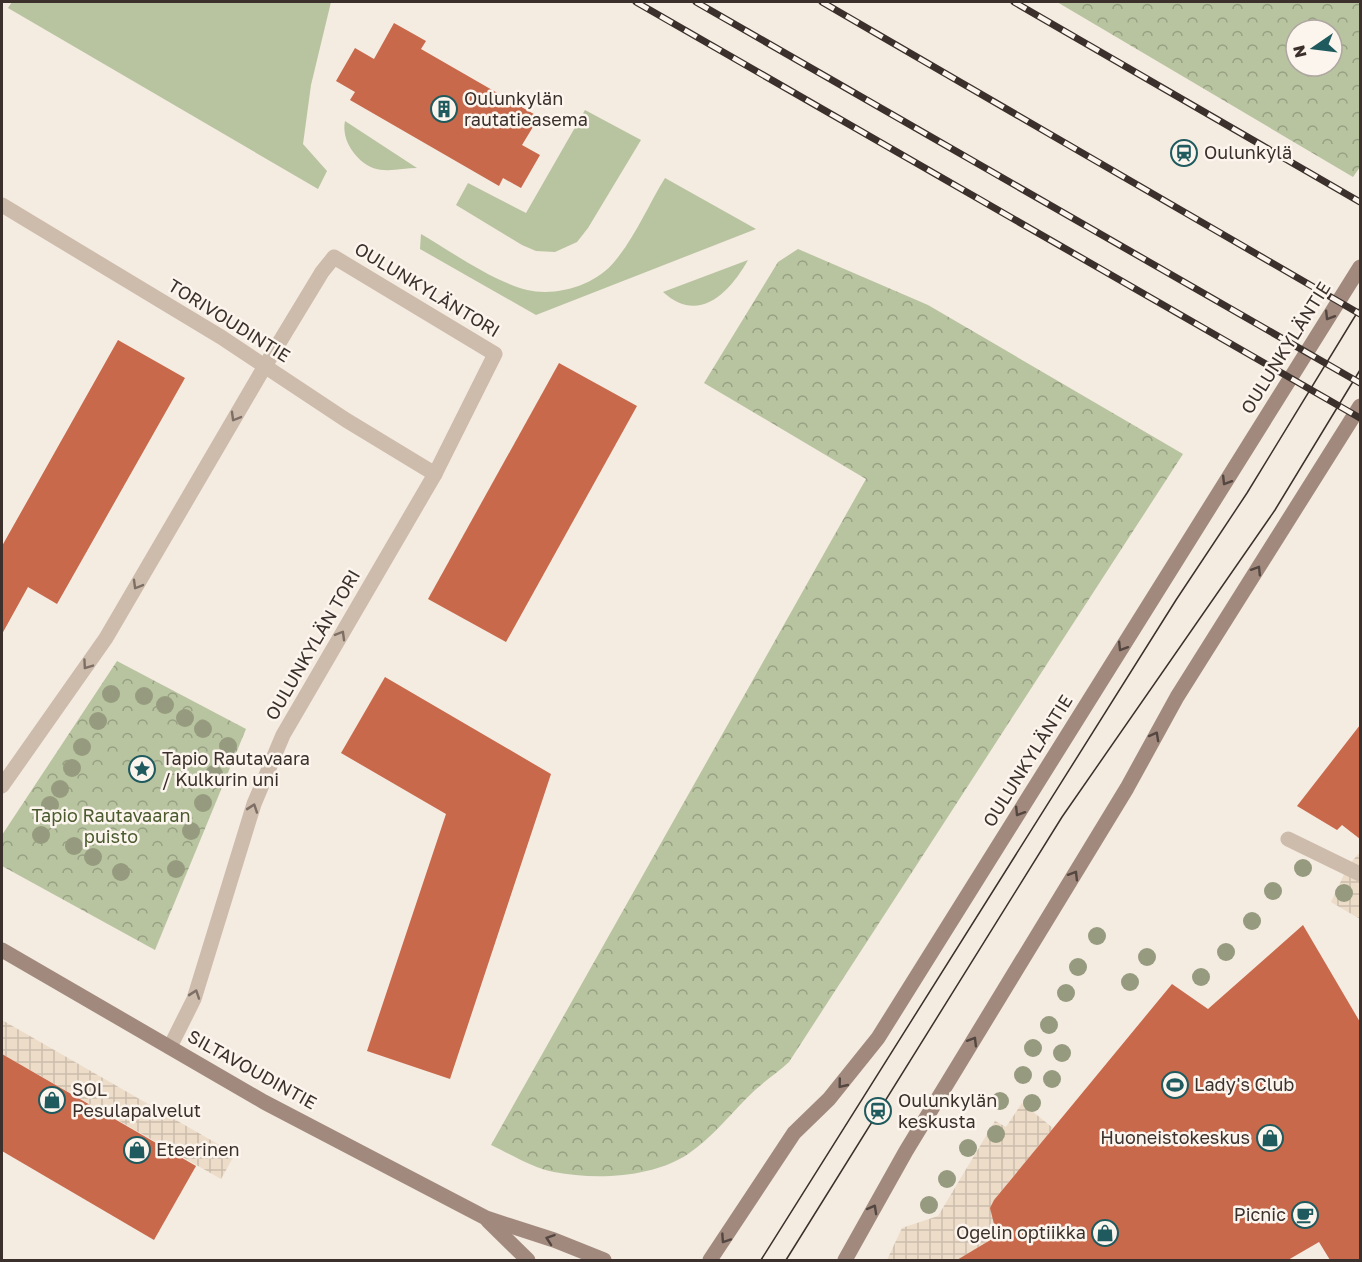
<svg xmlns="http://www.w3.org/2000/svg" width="1362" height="1262" viewBox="0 0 1362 1262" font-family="'Golos Text',sans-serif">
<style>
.green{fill:#b8c4a0}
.park{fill:url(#park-crowns);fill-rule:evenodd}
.plaza{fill:url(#plaza-grid)}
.building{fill:#c8694b}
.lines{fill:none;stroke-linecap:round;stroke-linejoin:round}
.service{stroke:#cdbbac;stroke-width:15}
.minor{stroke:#cdbbac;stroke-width:15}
.secondary{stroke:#a18a7d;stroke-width:15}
.tram{stroke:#3b302b;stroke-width:1.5}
.rail-casing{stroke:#3b302b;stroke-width:7}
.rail{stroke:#fbf5ee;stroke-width:4.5;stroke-dasharray:14;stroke-linecap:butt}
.tree{fill:#969b7f}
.oneway{stroke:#544640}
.oneway2{stroke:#7d6f65}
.labels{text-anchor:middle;stroke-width:5;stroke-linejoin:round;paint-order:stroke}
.poi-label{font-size:18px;fill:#3b302b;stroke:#fbf5ee;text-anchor:start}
.street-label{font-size:18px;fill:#3b302b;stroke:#fbf5ee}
.park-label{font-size:18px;fill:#4a5a2e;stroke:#fbf5ee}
</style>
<defs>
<pattern id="park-crowns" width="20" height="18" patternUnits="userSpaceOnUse" patternTransform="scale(1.5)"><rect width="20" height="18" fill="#b8c4a0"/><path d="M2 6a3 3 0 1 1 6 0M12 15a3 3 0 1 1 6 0" fill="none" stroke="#97a083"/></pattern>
<pattern id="plaza-grid" width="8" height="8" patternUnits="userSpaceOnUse" patternTransform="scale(1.5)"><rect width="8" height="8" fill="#ecdcc8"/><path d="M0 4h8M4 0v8" fill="none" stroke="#cbbdac"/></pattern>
</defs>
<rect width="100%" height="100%" fill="#f4ebe1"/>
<g class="green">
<path d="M12,2h319l-20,83 -8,59 24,27 -9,18 -310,-181z"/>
<path d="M585,110l56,30 -53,88 -11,14 -22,10 -19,-1 -14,-6 -66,-40 12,-22 58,30z"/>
<path d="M345,121l72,47c-14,0 -30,5 -44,0 -17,-7 -32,-28 -28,-47z"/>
<path d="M665,178l91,51 -220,86 -116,-66 1,-15c31,18 71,47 106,56 30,7 69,-5 88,-29 20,-24 34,-57 50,-83z"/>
<path d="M748,260c-18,32 -49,65 -85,32z"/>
</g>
<g class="park">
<path d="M1057,2h303v165l-7,10zM1296,30h36v36h-36z"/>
<path d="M798,249l130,56 255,149 -394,608c-11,10 -24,19 -35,29 -22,21 -41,46 -66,63 -36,24 -93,26 -134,18 -21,-4 -44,-18 -63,-27l375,-666 -162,-96 74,-121z"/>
<path d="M117,661l129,68 -91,221 -153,-84v-31z"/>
</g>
<g class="plaza">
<path d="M1360,852v67l-29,-17 17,-36z"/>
<path d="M2,1020l233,134 -14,25 -219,-125z"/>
<path d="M1022,1103l31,25 -59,72 -3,12 10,21 -33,21 -4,6h-77l15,-32 36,-12 57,-95 11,6z"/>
</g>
<g class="building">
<path d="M394,23l32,18 -5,8 118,68 -17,28 18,10 -19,33 -18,-10 -4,8 -149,-86 5,-8 -19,-11 19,-33 19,11z"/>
<path d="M118,340l67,38 -128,226 -29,-17 -26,47v-88z"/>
<path d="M559,363l78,43 -131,236 -78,-43z"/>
<path d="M385,677l166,97 -101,305 -83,-28 79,-237 -105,-61z"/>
<path d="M1360,725v114l-18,-14 -5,5 -40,-24z"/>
<path d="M1303,925l57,97v238h-30l-11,-18 -31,18h-331l40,-24 -7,-28 4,-8 178,-216 36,25z"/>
<path d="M2,1054l194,112 -42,74 -152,-89z"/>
</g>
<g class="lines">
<path class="service" d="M1288,839l72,35"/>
<g class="minor">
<path d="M2,205l219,132 125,83 89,54"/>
<path d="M2,786l104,-148 159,-272 57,-94 12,-15 161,97 -60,120 -152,261 -29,69 -60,195 -24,48"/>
</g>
<g class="secondary">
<path d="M2,950l262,152 222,116 68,22 50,20"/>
<path d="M488,1221l40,39"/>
<path d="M710,1260l84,-127 35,-34 49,-61 482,-771"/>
<path d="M845,1260l61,-109 221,-363 50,-91 183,-291"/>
</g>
<g class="tram">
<path d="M761,1260l415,-660 71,-107 113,-185"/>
<path d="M786,1260l276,-443 213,-307 85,-140"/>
</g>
<defs>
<g id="rail">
<path d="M636,2l724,416"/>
<path d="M696,2l664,381"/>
<path d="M822,2l538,312"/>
<path d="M1014,2l346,200"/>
</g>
</defs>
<use href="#rail" class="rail-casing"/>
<use href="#rail" class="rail"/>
</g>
<g class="tree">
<circle cx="111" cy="694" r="9"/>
<circle cx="144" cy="696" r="9"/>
<circle cx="165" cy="705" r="9"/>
<circle cx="185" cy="718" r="9"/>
<circle cx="98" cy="721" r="9"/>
<circle cx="203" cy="729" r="9"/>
<circle cx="228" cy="746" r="9"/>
<circle cx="82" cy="747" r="9"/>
<circle cx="72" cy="768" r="9"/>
<circle cx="214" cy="774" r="9"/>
<circle cx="60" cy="789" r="9"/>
<circle cx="203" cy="803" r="9"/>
<circle cx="50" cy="805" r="9"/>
<circle cx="191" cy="831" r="9"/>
<circle cx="41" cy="835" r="9"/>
<circle cx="74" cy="846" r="9"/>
<circle cx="93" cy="857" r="9"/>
<circle cx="1303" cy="868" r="9"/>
<circle cx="176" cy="869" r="9"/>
<circle cx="121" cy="872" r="9"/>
<circle cx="1273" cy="891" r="9"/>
<circle cx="1344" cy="893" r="9"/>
<circle cx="1252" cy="921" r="9"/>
<circle cx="1097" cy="936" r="9"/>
<circle cx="1226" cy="952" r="9"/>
<circle cx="1147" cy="957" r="9"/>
<circle cx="1078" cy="967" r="9"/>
<circle cx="1201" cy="977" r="9"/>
<circle cx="1130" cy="982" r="9"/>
<circle cx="1066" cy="993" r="9"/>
<circle cx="1049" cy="1025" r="9"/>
<circle cx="1033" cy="1048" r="9"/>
<circle cx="1062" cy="1053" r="9"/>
<circle cx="1023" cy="1075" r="9"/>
<circle cx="1052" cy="1079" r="9"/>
<circle cx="1000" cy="1101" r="9"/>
<circle cx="1032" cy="1103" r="9"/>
<circle cx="996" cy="1134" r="9"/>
<circle cx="968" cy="1148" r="9"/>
<circle cx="947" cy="1179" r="9"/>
<circle cx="929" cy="1205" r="9"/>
</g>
<defs><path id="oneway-chevron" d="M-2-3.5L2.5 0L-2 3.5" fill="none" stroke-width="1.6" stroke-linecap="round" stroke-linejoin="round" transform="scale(1.5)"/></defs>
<g class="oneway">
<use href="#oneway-chevron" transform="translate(1329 316) rotate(122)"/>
<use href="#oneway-chevron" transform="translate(1226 481) rotate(122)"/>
<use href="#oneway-chevron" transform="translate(1257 570) rotate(-58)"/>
<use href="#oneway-chevron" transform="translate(1122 647) rotate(122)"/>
<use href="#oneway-chevron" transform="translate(1155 736) rotate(-61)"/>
<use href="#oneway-chevron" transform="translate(1019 812) rotate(122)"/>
<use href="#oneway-chevron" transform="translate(1074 875) rotate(-59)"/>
<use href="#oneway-chevron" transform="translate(973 1041) rotate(-59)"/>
<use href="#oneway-chevron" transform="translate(842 1084) rotate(129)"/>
<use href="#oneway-chevron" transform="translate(873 1209) rotate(-61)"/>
<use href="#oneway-chevron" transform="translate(550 1239) rotate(-161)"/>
<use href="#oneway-chevron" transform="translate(725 1239) rotate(124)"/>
</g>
<g class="oneway2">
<use href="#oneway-chevron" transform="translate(235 417) rotate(120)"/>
<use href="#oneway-chevron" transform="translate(137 585) rotate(120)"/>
<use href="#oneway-chevron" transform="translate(341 635) rotate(-60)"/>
<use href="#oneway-chevron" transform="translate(87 665) rotate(125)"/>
<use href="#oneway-chevron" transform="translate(253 808) rotate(-71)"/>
<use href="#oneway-chevron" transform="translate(195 994) rotate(-71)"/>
</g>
<defs>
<symbol id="building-ring" viewBox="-11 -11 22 22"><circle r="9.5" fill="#fbf5ee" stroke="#1f5a5e" stroke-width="1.5"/><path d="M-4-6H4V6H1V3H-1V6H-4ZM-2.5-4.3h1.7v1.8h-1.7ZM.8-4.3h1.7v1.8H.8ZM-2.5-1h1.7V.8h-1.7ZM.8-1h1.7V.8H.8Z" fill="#1f5a5e"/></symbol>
<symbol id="station-ring" viewBox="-11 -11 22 22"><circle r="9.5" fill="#fbf5ee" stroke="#1f5a5e" stroke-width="1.5"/><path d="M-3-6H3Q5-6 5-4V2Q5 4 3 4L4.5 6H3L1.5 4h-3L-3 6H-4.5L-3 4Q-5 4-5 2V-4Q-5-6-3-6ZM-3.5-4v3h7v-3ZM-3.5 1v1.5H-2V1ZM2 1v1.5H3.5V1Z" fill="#1f5a5e"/></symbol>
<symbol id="sight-ring" viewBox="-11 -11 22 22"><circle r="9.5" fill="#fbf5ee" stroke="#1f5a5e" stroke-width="1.5"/><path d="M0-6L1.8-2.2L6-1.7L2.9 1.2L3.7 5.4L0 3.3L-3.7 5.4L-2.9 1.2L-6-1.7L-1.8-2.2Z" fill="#1f5a5e"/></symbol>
<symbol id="stadium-ring" viewBox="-11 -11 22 22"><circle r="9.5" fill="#fbf5ee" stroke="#1f5a5e" stroke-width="1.5"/><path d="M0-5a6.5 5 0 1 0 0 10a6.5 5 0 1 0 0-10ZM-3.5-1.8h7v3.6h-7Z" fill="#1f5a5e"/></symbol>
<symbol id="shop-ring" viewBox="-11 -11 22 22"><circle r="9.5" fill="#fbf5ee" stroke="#1f5a5e" stroke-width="1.5"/><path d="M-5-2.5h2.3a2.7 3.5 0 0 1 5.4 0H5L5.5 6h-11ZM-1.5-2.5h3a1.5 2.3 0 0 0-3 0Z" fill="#1f5a5e"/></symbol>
<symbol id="cafe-ring" viewBox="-11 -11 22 22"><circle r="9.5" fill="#fbf5ee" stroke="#1f5a5e" stroke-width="1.5"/><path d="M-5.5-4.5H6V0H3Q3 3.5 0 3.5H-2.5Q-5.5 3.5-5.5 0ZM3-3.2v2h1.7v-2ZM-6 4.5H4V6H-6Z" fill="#1f5a5e"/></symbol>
</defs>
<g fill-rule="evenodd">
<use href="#building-ring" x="429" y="94" width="30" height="30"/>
<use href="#station-ring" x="1169" y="138" width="30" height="30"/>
<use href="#sight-ring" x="127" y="754" width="30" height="30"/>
<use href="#stadium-ring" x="1160" y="1070" width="30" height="30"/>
<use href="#shop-ring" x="37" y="1085" width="30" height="30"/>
<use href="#station-ring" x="863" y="1096" width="30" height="30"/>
<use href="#shop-ring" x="1255" y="1123" width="30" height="30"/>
<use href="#shop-ring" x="122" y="1135" width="30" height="30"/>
<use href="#cafe-ring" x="1290" y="1200" width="30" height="30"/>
<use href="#shop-ring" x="1090" y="1218" width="30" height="30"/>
</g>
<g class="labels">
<g class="poi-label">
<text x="464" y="105">Oulunkylän<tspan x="464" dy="21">rautatieasema</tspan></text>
<text x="1204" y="159">Oulunkylä</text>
<text x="162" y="765">Tapio Rautavaara<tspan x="162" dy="21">/ Kulkurin uni</tspan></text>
<text x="1194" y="1091">Lady's Club</text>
<text x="72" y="1096">SOL<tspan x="72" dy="21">Pesulapalvelut</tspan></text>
<text x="898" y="1107">Oulunkylän<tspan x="898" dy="21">keskusta</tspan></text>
<text x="1250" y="1144" text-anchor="end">Huoneistokeskus</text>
<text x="156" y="1156">Eteerinen</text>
<text x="1286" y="1221" text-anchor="end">Picnic</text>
<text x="1086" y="1239" text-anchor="end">Ogelin optiikka</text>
</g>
<g class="street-label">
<text transform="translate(427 290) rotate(31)" y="6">OULUNKYLÄNTORI</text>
<text transform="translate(229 321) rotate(32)" y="6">TORIVOUDINTIE</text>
<text transform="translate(1286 348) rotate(-58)" y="6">OULUNKYLÄNTIE</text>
<text transform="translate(313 645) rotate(-60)" y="6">OULUNKYLÄN TORI</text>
<text transform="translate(1028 761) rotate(-58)" y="6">OULUNKYLÄNTIE</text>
<text transform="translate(252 1070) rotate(29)" y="6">SILTAVOUDINTIE</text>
</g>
<g class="park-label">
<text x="111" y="822">Tapio Rautavaaran<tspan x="111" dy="21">puisto</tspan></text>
</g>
</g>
<rect width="1362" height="1262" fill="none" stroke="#3b302b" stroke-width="6"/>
<g transform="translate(1314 48) rotate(256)"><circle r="28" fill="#fbf5ee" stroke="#aea6a0" stroke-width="1.5"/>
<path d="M0-4.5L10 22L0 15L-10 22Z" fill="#1f5a5e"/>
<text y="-9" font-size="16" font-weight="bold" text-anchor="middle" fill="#3b302b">N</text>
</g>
</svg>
